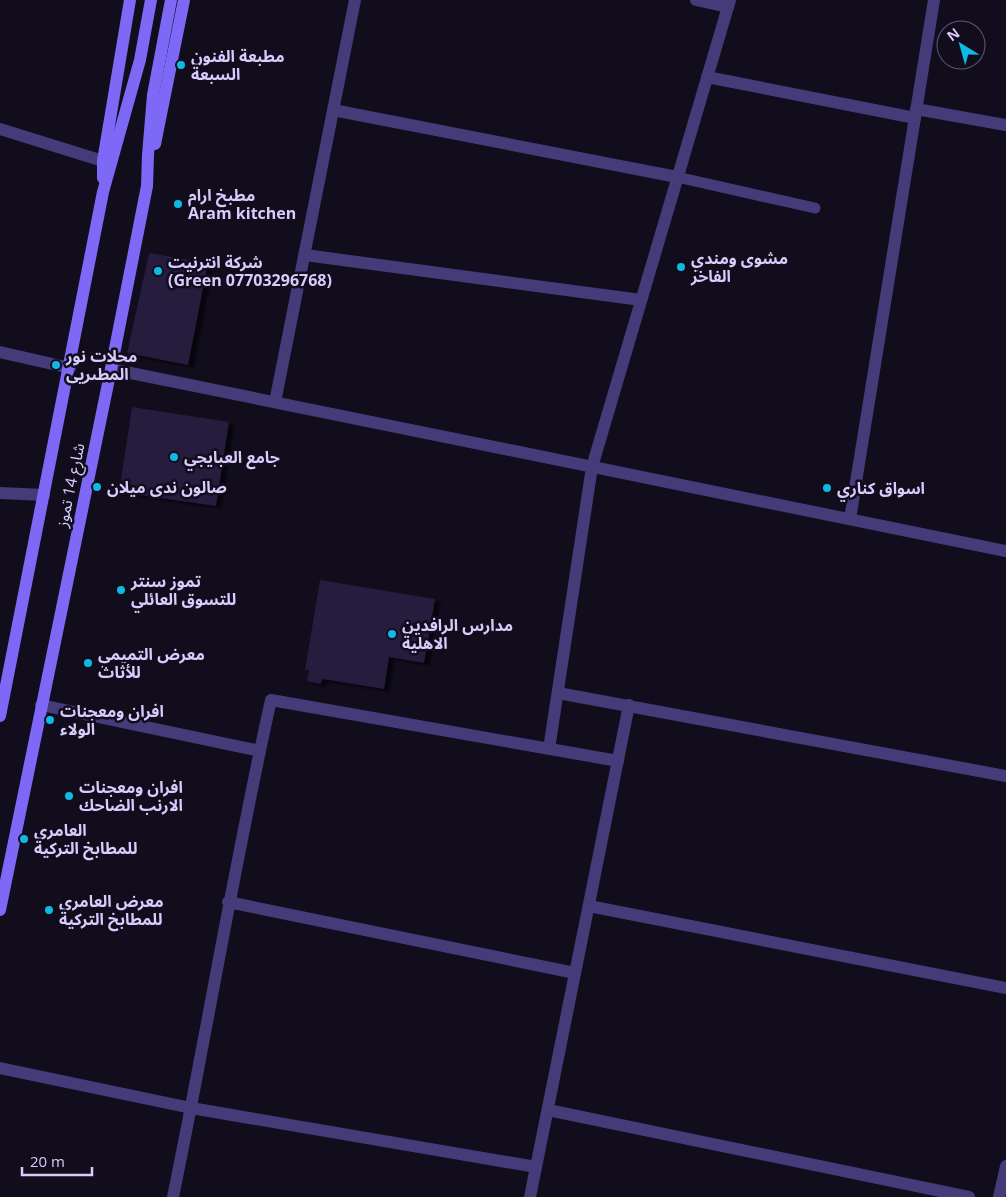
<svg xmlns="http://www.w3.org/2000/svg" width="1006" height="1197" viewBox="0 0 1006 1197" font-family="'Open Sans','Noto Sans Arabic',sans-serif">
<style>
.building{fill:#251a3c;filter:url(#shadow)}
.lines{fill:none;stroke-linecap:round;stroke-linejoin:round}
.service{stroke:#443b79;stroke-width:11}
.minor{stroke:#443b79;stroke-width:12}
.tertiary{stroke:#443b79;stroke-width:12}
.secondary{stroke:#7d69f5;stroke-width:12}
.poi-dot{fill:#0fb8e5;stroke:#110d1d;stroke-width:2}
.labels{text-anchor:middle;stroke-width:5;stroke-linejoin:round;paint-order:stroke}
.poi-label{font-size:16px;font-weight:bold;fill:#d7ccfc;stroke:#110d1d;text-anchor:start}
.street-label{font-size:16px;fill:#d7ccfc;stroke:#110d1d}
</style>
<defs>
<filter id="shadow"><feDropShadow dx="5.5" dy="3" stdDeviation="1" flood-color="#0009"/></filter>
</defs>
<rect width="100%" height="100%" fill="#110d1d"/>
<g class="building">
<path d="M149,253l59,10 -20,102 -61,-12z"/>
<path d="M132,407l97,15 -13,84 -97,-14z"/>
<path d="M320,580l115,19 -11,64 -35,-6 -5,32 -61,-10 -3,5 -13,-3 2,-11h-4z"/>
</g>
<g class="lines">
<path class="service" d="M677,177l138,31"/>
<g class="minor">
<path d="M696,0l32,7"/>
<path d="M707,77l208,41"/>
<path d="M916,109l90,16"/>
<path d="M333,110l344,67"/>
<path d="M0,129l103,32"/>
<path d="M305,255l336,45"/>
<path d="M0,352l70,16"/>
<path d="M275,402l80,-402"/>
<path d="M0,493l44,2"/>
<path d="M850,519l84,-519"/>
<path d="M558,693l448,83"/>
<path d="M41,705l219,46"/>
<path d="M549,749l43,-282 138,-467"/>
<path d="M228,902l347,71"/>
<path d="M589,906l417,82"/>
<path d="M0,1068l191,40 345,59"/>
<path d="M548,1110l421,87"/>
<path d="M173,1197c34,-165 61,-332 98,-497l347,61"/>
<path d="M530,1197l99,-492"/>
<path d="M999,1197l7,-31"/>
</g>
<path class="tertiary" d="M111,369l895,182"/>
<g class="secondary">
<path d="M155,144l29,-144"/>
<path d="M103,178v-17l27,-161"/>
<path d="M0,716l103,-524 37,-132 11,-60"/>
<path d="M0,910l111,-541 36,-183 1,-31 5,-60 18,-95"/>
</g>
</g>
<g class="poi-dot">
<circle cx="181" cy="65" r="5"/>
<circle cx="178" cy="204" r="5"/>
<circle cx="681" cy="267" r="5"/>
<circle cx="158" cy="271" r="5"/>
<circle cx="56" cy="365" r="5"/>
<circle cx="174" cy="457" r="5"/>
<circle cx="97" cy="487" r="5"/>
<circle cx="827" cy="488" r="5"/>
<circle cx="121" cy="590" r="5"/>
<circle cx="392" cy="634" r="5"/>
<circle cx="88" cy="663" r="5"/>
<circle cx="50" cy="720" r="5"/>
<circle cx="69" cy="796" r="5"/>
<circle cx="24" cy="839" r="5"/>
<circle cx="49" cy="910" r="5"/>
</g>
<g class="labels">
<g class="poi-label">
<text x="191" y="62">مطبعة الفنون<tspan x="191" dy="18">السبعة</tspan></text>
<text x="188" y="201">مطبخ ارام<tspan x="188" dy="18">Aram kitchen</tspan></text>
<text x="691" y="264">مشوى ومندي<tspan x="691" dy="18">الفاخر</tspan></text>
<text x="168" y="268">شركة انترنيت<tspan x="168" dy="18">(Green 07703296768)</tspan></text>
<text x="66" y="362">محلات نور<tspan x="66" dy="18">المطىريى</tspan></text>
<text x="184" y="463">جامع العبايجي</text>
<text x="107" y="493">صالون ندى ميلان</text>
<text x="837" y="494">اسواق كناري</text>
<text x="131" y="587">تموز سنتر<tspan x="131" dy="18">للتسوق العائلي</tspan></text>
<text x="402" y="631">مدارس الرافدين<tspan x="402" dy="18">اﻻهلية</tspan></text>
<text x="98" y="660">معرض التميمي<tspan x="98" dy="18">للأثاث</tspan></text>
<text x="60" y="717">افران ومعجنات<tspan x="60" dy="18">الولاء</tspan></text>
<text x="79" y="793">افران ومعجنات<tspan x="79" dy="18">الارنب الضاحك</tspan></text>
<text x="34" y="836">العامري<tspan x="34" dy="18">للمطابخ التركية</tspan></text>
<text x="59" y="907">معرض العامري<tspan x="59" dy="18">للمطابخ التركية</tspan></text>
</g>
<g class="street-label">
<text transform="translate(70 485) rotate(-78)" y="6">شارع 14 تموز</text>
</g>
</g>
<g transform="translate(961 45) rotate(323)"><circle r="24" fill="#110d1d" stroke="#605976"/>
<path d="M0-4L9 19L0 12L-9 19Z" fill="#0fb8e5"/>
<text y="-8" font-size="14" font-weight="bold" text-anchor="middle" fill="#d7ccfc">N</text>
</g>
<path d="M22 1167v8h70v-8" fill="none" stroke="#d7ccfc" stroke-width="2.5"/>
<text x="30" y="1167" font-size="15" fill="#d7ccfc" stroke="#110d1d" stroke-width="4" paint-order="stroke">20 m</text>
</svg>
